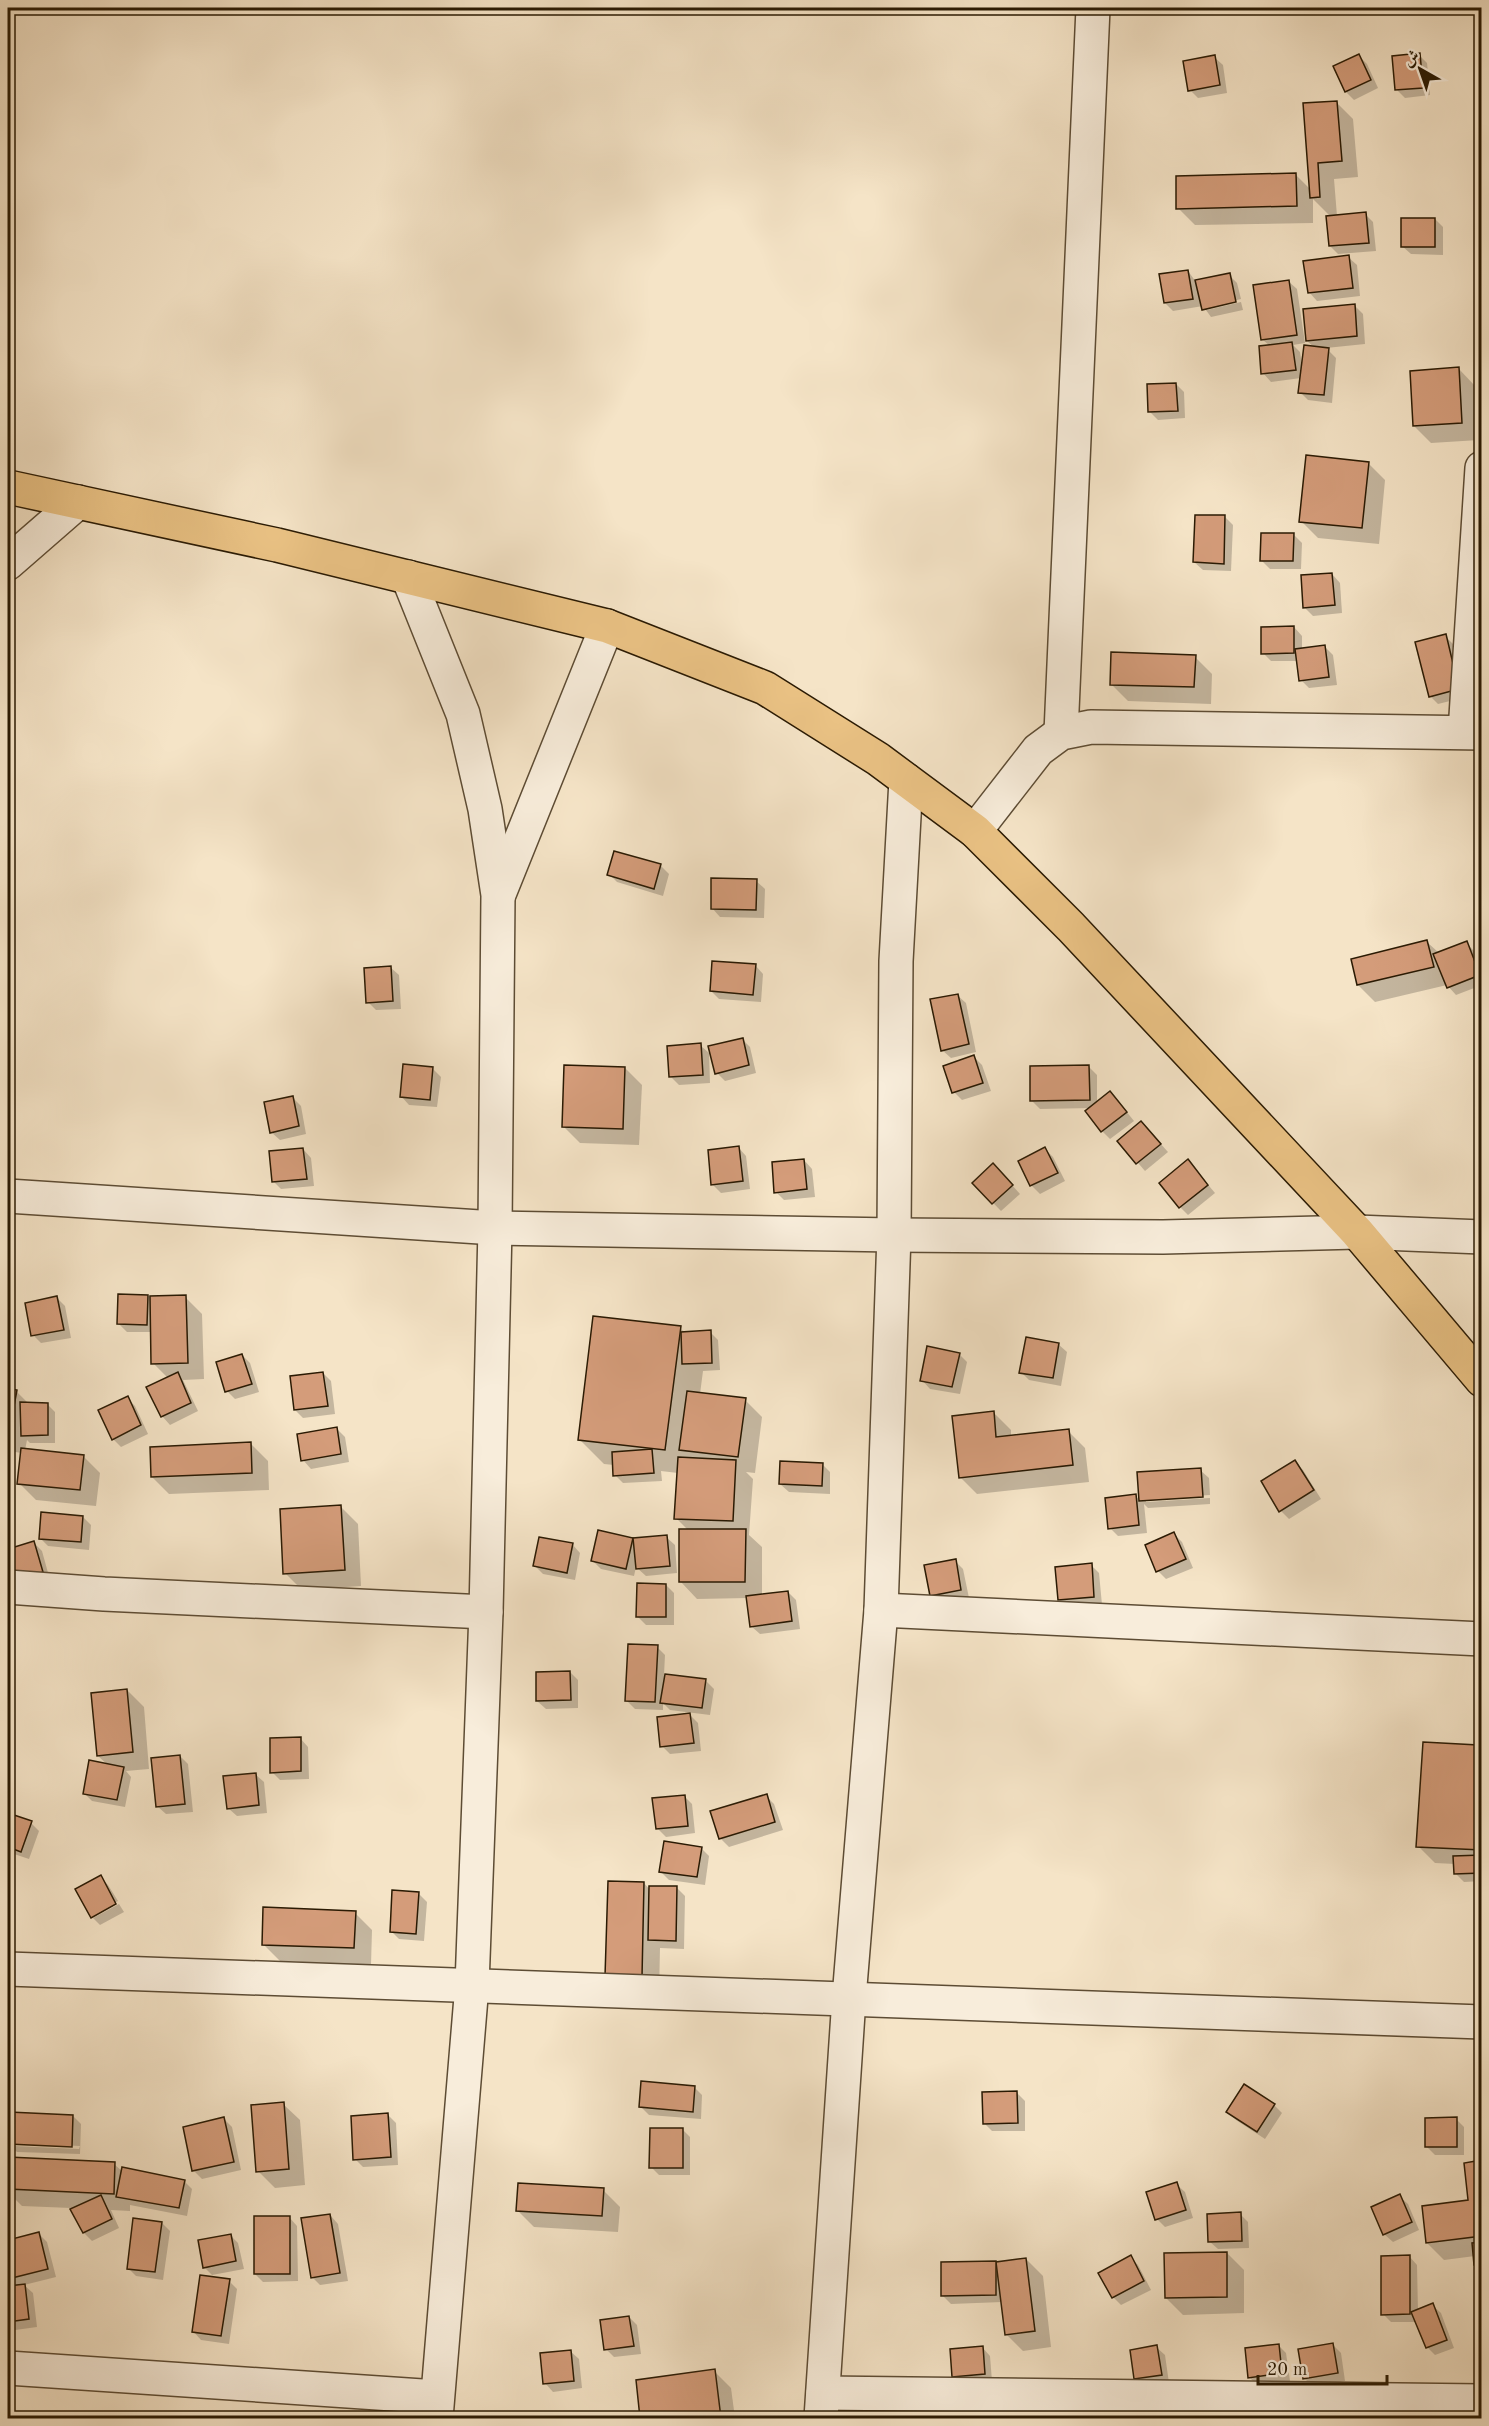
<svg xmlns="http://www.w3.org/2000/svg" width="1489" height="2426" viewBox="0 0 1489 2426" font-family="'Old Standard TT',Amiri,serif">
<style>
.shadow{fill:#0003;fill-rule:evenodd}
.building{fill:#d49c7a;stroke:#2a1a03;stroke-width:1.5}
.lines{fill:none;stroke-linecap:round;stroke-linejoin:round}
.minor-casing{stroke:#5d4c34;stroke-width:36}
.major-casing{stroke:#2a1a03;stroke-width:36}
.minor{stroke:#f8eddb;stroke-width:33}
.major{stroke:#eac284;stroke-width:33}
</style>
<rect width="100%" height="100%" fill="#f5e4c7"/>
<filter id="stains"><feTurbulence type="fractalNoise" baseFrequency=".00333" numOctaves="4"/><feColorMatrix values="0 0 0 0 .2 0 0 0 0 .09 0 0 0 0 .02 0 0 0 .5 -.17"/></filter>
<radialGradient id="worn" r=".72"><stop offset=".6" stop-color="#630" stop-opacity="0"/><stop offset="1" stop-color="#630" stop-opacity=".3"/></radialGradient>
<g class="shadow">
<path d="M1419,55l8,8 3,32 -25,3 -8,-8z"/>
<path d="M1359,56l8,8 11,24 -24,12 -8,-8 -11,-25z"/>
<path d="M1214,57l9,8 4,28 -29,5 -8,-8z"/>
<path d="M1336,102l17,17 5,58 -24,2 3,37 28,-2 8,8 3,29 -38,3 -8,-8 1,-29 -18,-18v24l-118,2 -17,-17 118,-33 15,15 -6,-86z"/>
<path d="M1435,219l8,8v28l-32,-1 -9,-8z"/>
<path d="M1348,257l9,8 3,31 -43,5 -8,-9z"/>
<path d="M1188,271l8,11 33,-7 8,8 4,16 -34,8v3l34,-8 2,8 -32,7 -8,-11 -30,5 -8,-8z"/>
<path d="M1288,281l9,8 8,54 -12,2 7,7 2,13 13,-17 -8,-7 48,-35 8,8 2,30 -39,4 10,10 -4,45 -24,-3 -8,-8 1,-14 -30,4 -8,-9 7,-27 -7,-6z"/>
<path d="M1459,369l16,17 4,54 -48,3 -17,-17z"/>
<path d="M1176,384l8,8 1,26 -27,2 -9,-9z"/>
<path d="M1368,463l17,17 -6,64 -61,-6 -17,-17z"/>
<path d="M1225,517l8,8 -2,46 -28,-1 -9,-8z"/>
<path d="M1293,534l9,9 -1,26h-31l-8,-8z"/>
<path d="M1332,574l8,9 2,30 -29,3 -8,-8z"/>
<path d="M1294,627l8,9v13l23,-2 8,8 4,30 -28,3 -8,-8 -3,-19h-27l-8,-8z"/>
<path d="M1445,636l8,8 13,53 -28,7 -8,-8z"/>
<path d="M1195,657l17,17 -1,30 -83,-3 -17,-17z"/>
<path d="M615,853l46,13 8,8 -6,22 -46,-14 -8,-8z"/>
<path d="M756,881l9,8 -1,29 -44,-1 -8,-9z"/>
<path d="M1427,942l12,11 27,-10 8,8 8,19v15l-26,10 -9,-10 -72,17 -17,-17z"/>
<path d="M755,965l8,9 -2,28 -42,-3 -8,-8z"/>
<path d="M390,967l9,8 2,34 -25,1 -8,-8z"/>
<path d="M957,995l9,8 10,49 -25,6 -9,-8z"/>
<path d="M742,1039l8,8 6,26 -31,8 -8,-8z"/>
<path d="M700,1045l9,8 1,30 -31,2 -9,-9z"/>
<path d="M974,1057l8,8 9,26 -29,9 -8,-8z"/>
<path d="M1089,1067l8,8v29l21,-3 16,20 -24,18 -8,-8 -10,-23 -52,1 -8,-8z"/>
<path d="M432,1068l9,9 -4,30 -28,-2 -8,-9z"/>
<path d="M625,1068l17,17 -3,60 -59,-2 -17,-17z"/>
<path d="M292,1097l9,9 5,28 -26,6 -9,-8z"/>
<path d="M8,1119l6,6 -2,31h-4z"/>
<path d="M1149,1131l19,21 -23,19 -26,-30z"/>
<path d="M738,1147l8,9 4,33 -29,4 -8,-8z"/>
<path d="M303,1149l8,9 3,28 -33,3 -8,-8z"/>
<path d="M1045,1149l8,8 12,24 -25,13 -8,-8 -12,-25z"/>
<path d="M804,1160l8,9 3,28 -31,3 -8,-8z"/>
<path d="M1188,1161l27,32 -27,22 -8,-8z"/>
<path d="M1001,1173l19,21 -19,17 -27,-28z"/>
<path d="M148,1296l37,1 17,17 2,65 -21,1 15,31 -28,14 -8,-9 6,-38 -15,-15 -1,-31h-25l-9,-9z"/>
<path d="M57,1298l8,8 6,32 -30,5 -8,-8z"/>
<path d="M680,1328l5,5 25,-1 8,8 2,30 -17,1 -3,23 45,6 17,17 -7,56 -9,-1 7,7 -4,56 13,12v49l26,-4 8,8 4,29 -40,5 -9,-8 -3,-28 -51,1 -16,-17 7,-52 -12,-12 2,-45 -17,-2 1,10 -39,2 -8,-8 -1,-10 -10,-1 -25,-25z"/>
<path d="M1058,1344l9,8 -6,34 -32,-6 -8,-8z"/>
<path d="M959,1354l8,8 -7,32 -30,-5 -8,-9z"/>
<path d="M242,1355l8,8 9,29 -24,7 -8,-8z"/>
<path d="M323,1373l8,8 4,33 -32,4 -8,-8z"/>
<path d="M8,1390l8,1 13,13h18l8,8v31h-25l-3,-3 -2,10 58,6 17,17 -4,33 -60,-6 -17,-17 3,-30 -14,-2z"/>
<path d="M127,1398l8,8 13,28 -27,13 -8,-8z"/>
<path d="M994,1413l17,17v7l57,-6 17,17 4,34 -112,12 -17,-17z"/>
<path d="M337,1429l8,8 4,25 -38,7 -8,-9z"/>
<path d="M251,1444l17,17 1,29 -100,4 -17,-17z"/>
<path d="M1295,1462l8,8 18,29 -32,20 -8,-8z"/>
<path d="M822,1464l8,8v22l-41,-2 -9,-8z"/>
<path d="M1200,1470l9,8 1,17 -64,4v3l64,-4v6l-62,4 -4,-4 3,29 -29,3 -8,-8 26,-32 4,5z"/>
<path d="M341,1507l17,17 3,62 -59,4 -17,-17z"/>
<path d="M83,1517l8,8 -2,25 -41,-4 -8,-8z"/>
<path d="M599,1532l34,8 33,-3 9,8 2,28 -31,3 -10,-9 -2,9 -33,-7 -9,-9z"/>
<path d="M1174,1534l8,8 11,26 -27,11 -8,-8z"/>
<path d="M33,1542l9,9 8,29 -42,1v-30z"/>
<path d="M572,1544l8,9 -5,27 -32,-6 -8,-8z"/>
<path d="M955,1561l8,8 6,29 -30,5 -8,-8z"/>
<path d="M1091,1565l8,8 3,32 -35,3 -8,-8z"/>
<path d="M666,1585l8,8v32h-28l-8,-8z"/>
<path d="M657,1647l8,8 -1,20 42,6 8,8 -4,26 -40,-5 -7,-7v7l-28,-1 -8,-8z"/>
<path d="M570,1672l8,8v28l-32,1 -9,-8z"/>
<path d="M127,1690l17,17 5,62 -23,2 5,6 -6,30 -33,-6 -8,-8 25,-27 -11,-10z"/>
<path d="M690,1715l8,8 3,28 -31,3 -8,-8z"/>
<path d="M300,1738l8,9 1,32 -29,1 -8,-8z"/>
<path d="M1477,1746l5,5v130l-18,1 -8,-8 -1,-10 -20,-1 -17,-17z"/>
<path d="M180,1756l8,8 5,48 -27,2 -9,-8z"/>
<path d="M255,1774l9,8 3,31 -30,3 -9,-8z"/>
<path d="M684,1796l8,8 3,29 -29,4 -9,-9z"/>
<path d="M766,1796l8,8 9,26 -54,17 -8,-8 -9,-27z"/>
<path d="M8,1815l23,8 8,8 -10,28 -21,-7z"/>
<path d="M701,1848l8,8 -4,29 -36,-5 -8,-8z"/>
<path d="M100,1877l8,8 10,16 -26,14z"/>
<path d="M644,1883l6,7 27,-2 8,8 -1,53 -24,-1 -1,45h-35z"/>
<path d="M418,1893l9,9 -3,39 -25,-2 -8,-8z"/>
<path d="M119,1904l5,8 -24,13 -7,-7z"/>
<path d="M355,1913l17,17 -1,35 -91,-4 -17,-17z"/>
<path d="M8,2061l5,32h-5z"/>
<path d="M694,2087l8,8 -1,24 -52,-4 -8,-8z"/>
<path d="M1017,2093l8,8v30h-33l-8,-8z"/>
<path d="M283,2104l17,16 5,65 -30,3 -17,-17z"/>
<path d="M1274,2105l8,8 -17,26 -29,-19 -8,-8z"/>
<path d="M388,2115l8,8 2,42 -35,2 -8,-8z"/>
<path d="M73,2116l8,8 -1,30 -63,-2 -6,-6v13l103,5 9,8 61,9 8,8 -5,27 -57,-11v6l-19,-1 8,18 -27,13 -8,-8 -13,-25 -49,-2 -13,-13 -1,11v-68l1,2zM15,2143l65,3 -1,3 -64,-3z"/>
<path d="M224,2119l8,8 9,43 -39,9 -8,-8z"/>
<path d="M1456,2119l8,8v28h-29l-8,-8z"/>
<path d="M682,2129l8,8v38h-31l-8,-8z"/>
<path d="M1482,2162v109l-6,-6 -1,-9 -31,4 -17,-17 42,-42z"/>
<path d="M1176,2184l9,8 8,26 -28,9 -8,-8z"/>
<path d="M603,2190l17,17 -2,25 -84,-5 -17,-17z"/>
<path d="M1399,2196l9,8 11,26 -26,12 -9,-8z"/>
<path d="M1240,2214l8,8 1,26 -31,1 -9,-8z"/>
<path d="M330,2215l8,9 10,57 -28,4 -8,-8z"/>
<path d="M289,2217l8,9 1,55 -35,1 -8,-8z"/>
<path d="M162,2223l8,8 -7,49 -27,-4 -8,-8z"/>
<path d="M39,2234l8,8 9,35 -32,8 9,8 4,34 -29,4v-89z"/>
<path d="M230,2235l8,8 6,26 -32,6 -8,-8z"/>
<path d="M1227,2253l17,17v43l-61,2 -17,-17z"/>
<path d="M1409,2256l8,9 1,46 14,-6 9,8 13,35 -19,7 -8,-8 -10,-25h-26l-8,-8z"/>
<path d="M1130,2257l8,8 13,25 -30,15 -8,-8z"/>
<path d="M1026,2259l17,17 8,71 -28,4 -17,-17 -4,-32 -51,2 -8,-8 53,-33z"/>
<path d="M229,2281l8,8 -8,55 -28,-4 -8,-9z"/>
<path d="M629,2317l8,8 4,29 -27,3 -8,-8z"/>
<path d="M1332,2344l9,9 4,28 -32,6 -9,-9z"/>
<path d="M1278,2345l8,8 4,28 -33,4 -8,-8z"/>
<path d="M982,2347l8,9 2,25 -30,3 -8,-8z"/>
<path d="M1156,2347l9,8 4,28 -25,4 -8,-8 -4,-27z"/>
<path d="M570,2351l9,8 3,29 -29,4 -8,-9z"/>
<path d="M714,2371l17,17 4,30h-93l-5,-37z"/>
</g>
<g class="building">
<path d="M1420,53l3,35 -28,2 -3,-34z"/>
<path d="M1359,54l12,26 -26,12 -12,-26z"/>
<path d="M1215,55l5,30 -32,6 -5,-30z"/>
<path d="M1337,101l5,60 -24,2 2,34 -10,1 -7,-95z"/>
<path d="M1296,173l1,33 -121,3v-33z"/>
<path d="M1366,212l3,31 -40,3 -3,-30z"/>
<rect x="1401" y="218" width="34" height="29"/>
<path d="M1349,255l4,33 -45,5 -5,-32z"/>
<path d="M1188,270l5,29 -29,4 -5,-29z"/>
<path d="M1230,273l6,29 -34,8 -7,-30z"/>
<path d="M1289,280l8,55 -36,5 -8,-55z"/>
<path d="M1355,304l2,32 -51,5 -3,-32z"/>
<path d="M1292,342l4,28 -35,4 -2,-28z"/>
<path d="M1304,345l25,3 -5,47 -26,-2z"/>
<path d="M1459,367l3,56 -49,3 -3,-55z"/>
<path d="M1176,383l2,28 -30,1 -1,-28z"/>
<path d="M1306,455l63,7 -7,66 -63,-6z"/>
<path d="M1195,515h30l-1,49 -31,-2z"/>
<path d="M1261,533h33l-1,28h-33z"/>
<path d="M1332,573l3,32 -32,3 -2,-33z"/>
<path d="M1294,626v27l-33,1v-27z"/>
<path d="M1446,634l13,55 -30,8 -14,-55z"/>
<path d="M1325,645l4,32 -30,4 -4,-32z"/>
<path d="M1111,652l85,3 -2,32 -84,-2z"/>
<path d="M614,851l47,13 -7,25 -47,-14z"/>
<path d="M711,878l46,1 -1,31 -45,-1z"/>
<path d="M1427,940l7,27 -77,18 -6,-26z"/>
<path d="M1467,941l13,34 -33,13 -14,-34z"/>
<path d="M712,961l44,3 -3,31 -43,-4z"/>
<path d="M391,966l2,35 -27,2 -2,-35z"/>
<path d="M958,994l11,50 -28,7 -11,-52z"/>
<path d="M743,1038l6,27 -34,9 -7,-28z"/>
<path d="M701,1043l2,32 -34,2 -2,-31z"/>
<path d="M974,1055l9,28 -31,10 -9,-27z"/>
<path d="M403,1064l30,3 -3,33 -30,-3z"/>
<path d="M564,1065l61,2 -2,62 -61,-2z"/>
<path d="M1089,1065l1,35 -60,1v-35z"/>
<path d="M1110,1091l17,21 -26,20 -16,-21z"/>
<path d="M293,1096l6,30 -29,7 -6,-31z"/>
<path d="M1141,1121l20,23 -25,20 -19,-23z"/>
<path d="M739,1146l4,35 -32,4 -3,-35z"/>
<path d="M1045,1147l13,26 -28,13 -12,-25z"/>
<path d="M303,1148l4,31 -35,3 -3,-31z"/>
<path d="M804,1159l3,30 -33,4 -2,-31z"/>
<path d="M1188,1159l20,26 -29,23 -20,-25z"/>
<path d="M993,1163l20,22 -21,19 -20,-21z"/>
<path d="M118,1294l30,1 -1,30 -30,-1z"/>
<path d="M186,1295l2,68 -37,1 -1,-68z"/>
<path d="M57,1296l7,34 -33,6 -6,-33z"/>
<path d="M593,1316l88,10 -16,124 -87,-10z"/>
<path d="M711,1330l1,33 -30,1 -1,-32z"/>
<path d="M1026,1337l33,6 -6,35 -34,-5z"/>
<path d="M927,1346l33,7 -8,34 -32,-6z"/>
<path d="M242,1354l10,30 -27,8 -9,-30z"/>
<path d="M178,1372l13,31 -30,14 -15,-30z"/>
<path d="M323,1372l5,34 -34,4 -4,-34z"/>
<path d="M8,1388l9,2 -9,48z"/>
<path d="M687,1391l59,7 -8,59 -59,-7z"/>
<path d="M128,1396l13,29 -29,15 -14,-30z"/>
<path d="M20,1402l28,1v32l-27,1z"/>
<path d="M994,1411l2,26 73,-8 4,36 -114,13 -7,-62z"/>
<path d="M337,1427l4,27 -40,7 -4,-27z"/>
<path d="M251,1442l1,31 -101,4 -1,-30z"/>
<path d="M21,1448l63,7 -4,35 -63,-6z"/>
<path d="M652,1449l2,24 -41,3 -1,-24z"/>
<path d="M678,1457l58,3 -3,61 -59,-2z"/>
<path d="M1295,1460l19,30 -35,22 -18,-31z"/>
<path d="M780,1461l43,2 -1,23 -43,-2z"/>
<path d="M1201,1468l2,29 -64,4 -2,-29z"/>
<path d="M1136,1494l3,31 -31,4 -3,-31z"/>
<path d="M341,1505l4,65 -62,4 -3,-65z"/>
<path d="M41,1512l42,4 -2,26 -42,-3z"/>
<path d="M679,1529h67l-1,53h-66z"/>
<path d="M598,1530l35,8 -7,31 -35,-8z"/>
<path d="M1174,1532l12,27 -30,13 -11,-27z"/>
<path d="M667,1535l3,31 -34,3 -3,-31z"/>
<path d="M539,1537l34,6 -6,30 -34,-7z"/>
<path d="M34,1541l9,31 -35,11v-34z"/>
<path d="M956,1559l5,31 -31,6 -6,-31z"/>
<path d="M1092,1563l2,34 -36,3 -3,-33z"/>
<path d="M637,1583l29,1v33h-30z"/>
<path d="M788,1591l4,30 -42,6 -4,-31z"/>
<path d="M628,1644l30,1 -3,57 -30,-1z"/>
<path d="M570,1671l1,29 -35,1v-29z"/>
<path d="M665,1674l41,5 -4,29 -42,-5z"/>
<path d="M127,1689l6,63 -36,4 -6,-63z"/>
<path d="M690,1713l4,30 -34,4 -3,-30z"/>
<path d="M301,1737v34l-31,2v-35z"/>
<path d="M1423,1742l55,3 -3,46h7v59l-66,-3z"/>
<path d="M180,1755l5,49 -29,3 -5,-49z"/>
<path d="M89,1760l35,7 -7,33 -34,-6z"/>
<path d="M256,1773l3,32 -32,4 -4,-33z"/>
<path d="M767,1794l8,28 -56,17 -9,-28z"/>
<path d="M685,1795l3,31 -32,3 -4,-31z"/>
<path d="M8,1813l24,8 -11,31 -13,-5z"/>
<path d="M664,1841l38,6 -5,30 -38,-5z"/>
<path d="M1482,1855v18l-28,1 -1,-18z"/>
<path d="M101,1875l15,29 -25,14 -16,-29z"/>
<path d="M608,1881l36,1 -2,95 -37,-1z"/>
<path d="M649,1886h28l-1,55 -28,-1z"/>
<path d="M392,1890l27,2 -3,42 -26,-2z"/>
<path d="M263,1907l93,4 -2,37 -92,-3z"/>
<path d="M641,2081l54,5 -2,26 -54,-5z"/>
<path d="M1244,2084l31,20 -18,28 -31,-20z"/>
<path d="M1017,2091l1,32 -35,1 -1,-32z"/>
<path d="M284,2102l5,67 -33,3 -5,-67z"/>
<path d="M9,2112l64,3 -1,32 -64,-3z"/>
<path d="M388,2113l3,44 -38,3 -2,-44z"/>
<path d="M224,2117l10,45 -42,9 -9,-44z"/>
<path d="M1457,2117v30h-32v-29z"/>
<path d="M650,2128h33v40h-34z"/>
<path d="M8,2157l107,5 -1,32 -106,-5z"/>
<path d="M1482,2160v76l-56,7 -4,-37 46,-6 -4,-37z"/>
<path d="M122,2167l63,13 -6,28 -63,-11z"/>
<path d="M1177,2182l9,28 -31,10 -9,-28z"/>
<path d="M518,2183l86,5 -2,28 -86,-5z"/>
<path d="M1400,2194l12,28 -29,13 -12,-28z"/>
<path d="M101,2195l11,24 -29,14 -13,-24z"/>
<path d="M1241,2212l1,29 -34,1 -1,-28z"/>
<path d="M330,2214l10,59 -29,5 -10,-60z"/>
<rect x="254" y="2216" width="36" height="58"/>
<path d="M133,2218l29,4 -7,50 -28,-3z"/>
<path d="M39,2232l9,37 -40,10v-39z"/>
<path d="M231,2234l5,27 -33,7 -5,-28z"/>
<path d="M1482,2242v23h-8l-2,-22z"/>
<path d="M1227,2252v45l-62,1 -1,-45z"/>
<path d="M1131,2255l13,26 -32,17 -14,-25z"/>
<path d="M1410,2255v59l-29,1v-59z"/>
<path d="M1026,2258l9,73 -30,4 -9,-73z"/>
<path d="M996,2261v34l-55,1v-34z"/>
<path d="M200,2275l30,4 -9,57 -29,-4z"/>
<path d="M25,2284l4,35 -21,3v-36z"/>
<path d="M1433,2303l14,37 -21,8 -15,-36z"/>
<path d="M629,2316l5,30 -30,4 -4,-30z"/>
<path d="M1333,2343l5,30 -35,6 -5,-30z"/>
<path d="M1279,2344l3,29 -34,5 -3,-30z"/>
<path d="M1157,2345l5,30 -28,4 -4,-29z"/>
<path d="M983,2346l2,28 -33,3 -2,-28z"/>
<path d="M571,2350l3,31 -31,3 -3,-31z"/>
<path d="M715,2369l6,49h-81l-4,-38z"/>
</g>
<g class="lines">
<defs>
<g id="minor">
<path d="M8,563l70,-61"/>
<path d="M408,577l55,137 22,95 13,86 -3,333 -9,384 -14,373 -36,433"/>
<path d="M1465,732l17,-264"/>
<path d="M1061,733l32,-725"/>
<path d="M975,831l63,-81 23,-17 30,-6 391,6"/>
<path d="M499,894l108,-268"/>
<path d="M8,1196l487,32 399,7 269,2 194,-5 125,5"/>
<path d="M8,1587l96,7 382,18"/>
<path d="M881,1610l601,29"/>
<path d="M8,1969l1474,53"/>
<path d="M8,2368l429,29"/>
<path d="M823,2393l659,8"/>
<path d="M821,2418l28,-420 32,-388 13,-375 2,-274 10,-181"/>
</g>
<path id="major" d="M8,487l269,58 330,81 158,62 113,71 97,72 96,96 286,305 125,148"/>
</defs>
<use href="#minor" class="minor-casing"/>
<use href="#major" class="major-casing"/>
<use href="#minor" class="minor"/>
<use href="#major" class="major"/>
</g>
<rect width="1489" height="2426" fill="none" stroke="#f5e4c7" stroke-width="30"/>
<rect x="9" y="9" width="1471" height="2408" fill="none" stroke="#2a1a03" stroke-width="3"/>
<rect x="15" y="15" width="1459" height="2396" fill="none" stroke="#2a1a03" stroke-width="1.5"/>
<g transform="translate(1420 69) rotate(320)" stroke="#f8eddb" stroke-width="4.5" paint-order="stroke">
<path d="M0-4.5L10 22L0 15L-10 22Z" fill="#2a1a03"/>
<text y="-9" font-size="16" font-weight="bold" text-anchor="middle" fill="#2a1a03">ش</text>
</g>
<path d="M1258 2375v9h129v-9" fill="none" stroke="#2a1a03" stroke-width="3"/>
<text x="1267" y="2375" font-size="18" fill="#2a1a03" stroke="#f8eddb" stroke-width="4.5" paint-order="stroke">20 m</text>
<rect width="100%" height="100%" filter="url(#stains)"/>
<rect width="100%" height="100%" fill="url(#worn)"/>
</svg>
